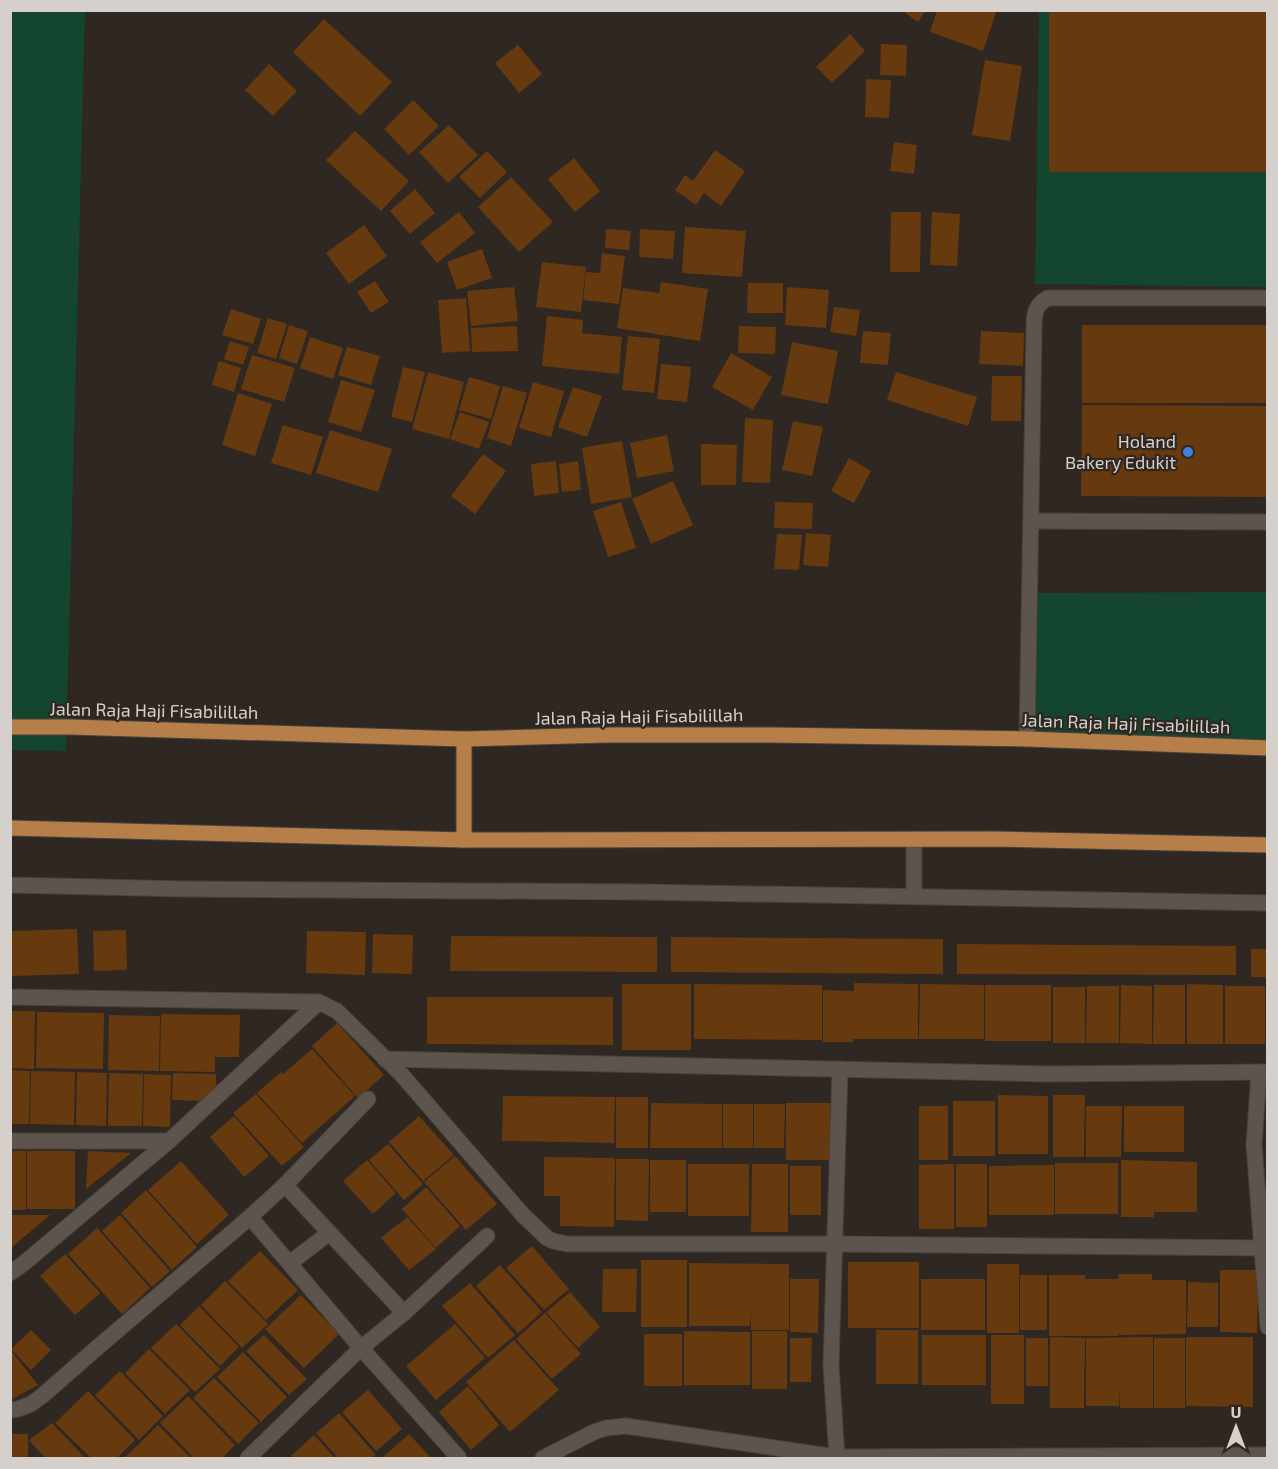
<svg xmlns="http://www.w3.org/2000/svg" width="1278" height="1469" viewBox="0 0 1278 1469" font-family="'Exo 2',sans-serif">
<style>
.green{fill:#13452f}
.building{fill:#67390e}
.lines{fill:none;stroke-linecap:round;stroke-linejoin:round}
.lane-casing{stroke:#48423d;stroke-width:17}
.street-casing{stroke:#48423d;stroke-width:17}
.primary-casing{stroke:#48423d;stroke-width:17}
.lane{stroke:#5d544e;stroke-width:15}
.street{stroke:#5d544e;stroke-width:15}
.primary{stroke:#b67f49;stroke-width:15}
.shop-dot{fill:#3f7fe0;stroke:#2f2722;stroke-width:2}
.labels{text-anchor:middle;stroke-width:4.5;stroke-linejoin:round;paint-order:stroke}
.poi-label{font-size:18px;fill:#d5d0cc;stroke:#2f2722;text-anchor:end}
.street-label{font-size:18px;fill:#d5d0cc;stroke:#2f2722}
</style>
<rect width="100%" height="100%" fill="#2f2722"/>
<g class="green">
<path d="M11,11h74l-19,740 -55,-1z"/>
<path d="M1039,11h228v276l-232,-3z"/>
<path d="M1267,592v164l-240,-17 3,-146z"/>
</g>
<g class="building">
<path d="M901,10h25l-8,12z"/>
<path d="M937,10h60l-14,41 -53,-19z"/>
<rect x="1049" y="10" width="219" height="162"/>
<path d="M324,19l68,63 -32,34 -67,-64z"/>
<path d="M850,34l15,17 -33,32 -16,-16z"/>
<path d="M881,44l26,1 -1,31 -26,-1z"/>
<path d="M518,45l24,29 -23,19 -24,-30z"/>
<path d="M985,60l37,6 -12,75 -38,-6z"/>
<path d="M269,64l28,27 -24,25 -28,-26z"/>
<path d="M866,79l25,1 -2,38 -24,-1z"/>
<path d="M413,100l26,26 -30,29 -25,-26z"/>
<path d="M449,125l29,30 -30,28 -29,-31z"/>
<path d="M355,131l54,50 -28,30 -55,-51z"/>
<path d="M894,142l23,3 -3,29 -24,-3z"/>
<path d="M715,150l30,21 -24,35 -17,-13 -8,12 -21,-15 10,-15 8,6z"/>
<path d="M487,151l20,21 -27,26 -21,-21z"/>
<path d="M574,158l26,33 -25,21 -27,-33z"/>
<path d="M511,177l42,45 -34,30 -41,-45z"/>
<path d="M415,189l20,24 -25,21 -20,-23z"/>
<path d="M459,212l16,21 -38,30 -17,-21z"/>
<path d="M891,212h30l-1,60h-30z"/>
<path d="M932,212l28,2 -3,52 -27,-1z"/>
<path d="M364,225l23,31 -38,28 -23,-31z"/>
<path d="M685,227l61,4 -4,46 -60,-4z"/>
<path d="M606,229l25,2 -2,19 -24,-2z"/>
<path d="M640,229l35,2 -2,28 -34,-2z"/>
<path d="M482,249l10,29 -35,12 -10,-28z"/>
<path d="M602,253l23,3 -6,48 -36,-4 3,-28 14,1z"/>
<path d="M542,262l44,5 -5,45 -45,-5z"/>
<path d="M375,281l14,21 -18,11 -14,-21z"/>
<path d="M661,282l47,7 -8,52 -83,-13 6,-40 36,5z"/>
<path d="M748,283h35v30h-36z"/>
<path d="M514,287l4,34 -47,5 -4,-35z"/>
<path d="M787,287l42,3 -3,38 -41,-3z"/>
<path d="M466,298l4,53 -28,2 -4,-53z"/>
<path d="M834,307l26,3 -4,26 -26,-4z"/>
<path d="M231,309l30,10 -8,25 -31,-9z"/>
<path d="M547,316l36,4 -1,13 40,4 -3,37 -77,-8z"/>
<path d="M268,318l19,6 -11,35 -19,-6z"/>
<path d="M289,325l19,6 -11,33 -18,-6z"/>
<rect x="1082" y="325" width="186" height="78"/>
<path d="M517,326l1,25 -46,1 -1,-24z"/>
<path d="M739,326l37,1 -1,27 -37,-1z"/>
<path d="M863,331l28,2 -3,32 -28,-2z"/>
<path d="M981,331l43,2 -1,33 -44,-2z"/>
<path d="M628,336l32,3 -6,54 -32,-3z"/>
<path d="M310,337l33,11 -10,31 -33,-11z"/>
<path d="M230,341l19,6 -6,18 -19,-6z"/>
<path d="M792,342l46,9 -10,53 -47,-9z"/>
<path d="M347,347l33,9 -9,29 -33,-10z"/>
<path d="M731,353l41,24 -19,33 -41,-23z"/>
<path d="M252,355l43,13 -11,34 -43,-13z"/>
<path d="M219,361l22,7 -7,24 -22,-7z"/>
<path d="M661,364l30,3 -4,35 -30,-3z"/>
<path d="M403,367l22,5 -13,50 -21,-5z"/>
<path d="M428,372l36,10 -15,57 -37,-10z"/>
<path d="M896,372l81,25 -9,29 -81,-26z"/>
<path d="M992,376h30l-1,45h-30z"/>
<path d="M469,377l31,9 -9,33 -32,-9z"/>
<path d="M341,380l34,10 -14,42 -33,-10z"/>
<path d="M533,382l31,9 -13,46 -32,-9z"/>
<path d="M503,386l24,7 -16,53 -24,-8z"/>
<path d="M573,387l29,9 -15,41 -29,-10z"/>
<path d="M238,393l34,11 -17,52 -33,-11z"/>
<path d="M1082,405l186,1v91l-187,-1z"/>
<path d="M460,412l29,10 -10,27 -29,-10z"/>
<path d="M745,418l28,2 -3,63 -28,-1z"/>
<path d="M793,421l30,6 -11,49 -30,-6z"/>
<path d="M283,425l40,12 -12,38 -40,-12z"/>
<path d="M330,430l62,19 -14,43 -62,-19z"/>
<path d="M667,435l7,36 -37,7 -7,-35z"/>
<path d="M622,441l10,56 -41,7 -9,-56z"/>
<path d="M701,444l36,1 -1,40h-35z"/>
<path d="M483,454l23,17 -31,43 -24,-18z"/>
<path d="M849,458l22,13 -17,32 -23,-12z"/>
<path d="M556,461l3,32 -25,3 -3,-32z"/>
<path d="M578,461l3,29 -19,2 -3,-28z"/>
<path d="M673,481l20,44 -42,19 -19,-45z"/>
<path d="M621,502l15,46 -28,9 -15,-46z"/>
<path d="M775,502l38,1 -1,26 -38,-1z"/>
<path d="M806,533l25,2 -3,32 -25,-2z"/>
<path d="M777,534l25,1 -3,35 -25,-1z"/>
<path d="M77,929l2,45 -69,2v-45z"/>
<path d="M126,930l1,40 -33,1 -1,-40z"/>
<path d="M307,931l59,1 -1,43 -59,-2z"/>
<path d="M373,934l40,1 -1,39 -40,-1z"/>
<path d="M451,936l206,1v35l-207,-1z"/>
<path d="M671,937l272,2v35l-272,-2z"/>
<path d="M957,944l279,2v29l-279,-1z"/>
<rect x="1251" y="949" width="17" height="28"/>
<path d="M854,983l64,1v55h-65v3h-30v-52l31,1z"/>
<rect x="622" y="984" width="69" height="66"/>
<path d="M694,984l128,1v55l-128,-1z"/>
<path d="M920,984l64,1v54h-65z"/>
<path d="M1187,984l36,1v59h-36z"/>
<rect x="985" y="985" width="66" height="56"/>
<path d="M1121,985l31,1v58l-32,-1z"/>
<path d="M1154,985h31v59h-32z"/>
<path d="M1087,986h32v57h-33z"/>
<rect x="1225" y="986" width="40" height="58"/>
<rect x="1053" y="987" width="32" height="56"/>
<path d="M427,997h186v48l-186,-1z"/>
<path d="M10,1011h25l-1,58 -24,-1z"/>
<path d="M37,1012l67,1 -1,56 -67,-1z"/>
<path d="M161,1014l79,1 -1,42h-24v15l-55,-1z"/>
<path d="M109,1015l51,1 -1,55 -51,-1z"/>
<path d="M337,1023l47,52 -26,23 -46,-52z"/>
<path d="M312,1049l43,47 -53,47 -45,-50 24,-21 2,2z"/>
<path d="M10,1070l20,1 -1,53h-19z"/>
<path d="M31,1071l44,1 -1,53 -44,-1z"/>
<path d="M77,1072l30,1 -1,53 -30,-1z"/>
<path d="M109,1073l34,1 -1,52h-34z"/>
<path d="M173,1073l43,1v13l-14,14 -30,-1z"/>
<path d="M144,1074l27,1 -1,52 -27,-1z"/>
<path d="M256,1094l48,53 -22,19 -49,-53z"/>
<path d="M998,1095l50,1v58h-50z"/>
<path d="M1053,1095h32l-1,62h-31z"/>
<path d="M503,1096l112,1 -1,46 -112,-2z"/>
<rect x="616" y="1097" width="32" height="51"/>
<rect x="953" y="1101" width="42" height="55"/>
<path d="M651,1103l71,1v44h-72z"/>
<rect x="786" y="1103" width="44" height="57"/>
<rect x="723" y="1104" width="30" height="44"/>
<path d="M754,1104h31l-1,44h-30z"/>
<rect x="919" y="1106" width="29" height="54"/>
<path d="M1086,1106h36l-1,51h-35z"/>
<rect x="1124" y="1106" width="60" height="46"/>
<path d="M234,1116l35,40 -25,21 -34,-40z"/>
<path d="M419,1116l35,39 -31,26 -34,-39z"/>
<path d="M388,1144l35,40 -19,16 -35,-40z"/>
<rect x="10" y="1151" width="16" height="59"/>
<rect x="27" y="1151" width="48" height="58"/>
<path d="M88,1151l43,2 -45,36z"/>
<path d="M455,1156l42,48 -31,26 -42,-48z"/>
<path d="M544,1157l71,1 -1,69 -54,-1v-30h-16z"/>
<path d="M616,1159h33l-1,62 -32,-1z"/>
<path d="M367,1160l29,33 -23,21 -30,-33z"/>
<rect x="650" y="1160" width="36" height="52"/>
<path d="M1121,1160l76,2v50h-43v5h-33z"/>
<path d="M181,1161l48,54 -32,29 -49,-54z"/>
<rect x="1055" y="1163" width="63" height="51"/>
<rect x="688" y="1164" width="61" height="52"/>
<path d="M752,1164h36v68h-37z"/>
<path d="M954,1164v65h-35v-64z"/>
<rect x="956" y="1164" width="31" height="63"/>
<path d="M1054,1165v50h-65v-49z"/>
<rect x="790" y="1166" width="31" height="49"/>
<path d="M426,1187l34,39 -24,22 -34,-39z"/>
<path d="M146,1190l51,57 -25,23 -51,-57z"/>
<path d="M10,1215h40l-40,34z"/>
<path d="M120,1215l50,56 -18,16 -50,-56z"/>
<path d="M407,1217l29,32 -27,21 -28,-32z"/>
<path d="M97,1228l53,60 -28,26 -54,-60z"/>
<path d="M532,1246l37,43 -25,21 -38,-42z"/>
<path d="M260,1251l38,39 -32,30 -38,-39z"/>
<path d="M65,1254l35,39 -25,22 -35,-39z"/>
<rect x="641" y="1260" width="46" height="67"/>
<rect x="848" y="1262" width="71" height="66"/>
<path d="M689,1263l100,1v66h-38v-22l-1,18h-61z"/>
<rect x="987" y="1264" width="32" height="69"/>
<path d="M500,1265l42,47 -24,21 -42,-47z"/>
<path d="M603,1269h34l-1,43h-34z"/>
<path d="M1220,1270h38l-1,63 -37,-1z"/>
<path d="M1119,1274h33v6h34v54l-68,1v1h-69v-61h36v4h33z"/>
<rect x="1020" y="1275" width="27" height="55"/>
<path d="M790,1279h29l-1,54 -28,-1z"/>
<rect x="921" y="1279" width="64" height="51"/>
<path d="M225,1281l43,43 -26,24 -41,-43z"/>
<path d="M1188,1282l30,1v44h-31z"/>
<path d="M470,1283l45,52 -27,23 -46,-52z"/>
<path d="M570,1292l30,35 -22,21 -32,-36z"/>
<path d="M301,1295l38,39 -35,34 -39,-39z"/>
<path d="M199,1306l40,41 -19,19 -40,-41z"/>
<path d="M545,1313l36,41 -29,25 -36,-40z"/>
<path d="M176,1324l44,45 -25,23 -44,-44z"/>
<path d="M455,1324l30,34 -49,42 -30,-34z"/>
<path d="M31,1330l20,20 -20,20 -20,-21z"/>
<rect x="876" y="1330" width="42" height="54"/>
<path d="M684,1331l66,1v53h-66z"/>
<rect x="752" y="1331" width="35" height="58"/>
<rect x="644" y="1334" width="38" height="52"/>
<path d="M264,1335l43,44 -18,16 -43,-44z"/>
<rect x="922" y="1335" width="64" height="50"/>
<rect x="991" y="1335" width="33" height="69"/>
<path d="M1050,1337l35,1 -1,70h-34z"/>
<path d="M1153,1337v71h-33v-21l-1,19h-33v-68z"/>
<path d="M1186,1337h67v70l-67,-1z"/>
<path d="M790,1338h22l-1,44h-21z"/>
<rect x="1026" y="1338" width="22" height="48"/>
<rect x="1154" y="1338" width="31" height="70"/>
<path d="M514,1340l45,50 -49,42 -44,-50z"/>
<path d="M10,1349l28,36 -26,14h-2z"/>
<path d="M149,1349l41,41 -25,24 -40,-41z"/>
<path d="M243,1352l44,45 -26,25 -44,-45z"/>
<path d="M120,1371l43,45 -24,24 -44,-45z"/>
<path d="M214,1378l45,45 -21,21 -45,-46z"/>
<path d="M468,1386l31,39 -28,25 -32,-38z"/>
<path d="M368,1390l34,39 -26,22 -34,-39z"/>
<path d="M88,1391l47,49 -18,18h-26l-36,-35z"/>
<path d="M188,1396l47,49 -13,13h-28l-34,-35z"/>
<path d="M339,1413l37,42 -5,3h-33l-22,-25z"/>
<path d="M52,1423l33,35h-40l-16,-18z"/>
<path d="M158,1425l33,33h-67l13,-12z"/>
<rect x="10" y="1434" width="18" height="24"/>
<path d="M409,1434l22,24h-46l-2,-1z"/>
<path d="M314,1435l21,23h-41l-3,-2z"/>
</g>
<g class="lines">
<defs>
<g id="lane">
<path d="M1031,521l237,1"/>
<path d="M1027,739l7,-409c0,-14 0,-25 14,-32h220"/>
<path d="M10,885l176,4 456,3 626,11"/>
<path d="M914,897v-58"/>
</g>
<g id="street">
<path d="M10,997l309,5 18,9 65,64 121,140 24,23 6,3 14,3h267l434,4"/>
<path d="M385,1059l662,15 221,-2"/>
<path d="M1259,1072l-5,73 14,182"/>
<path d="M10,1141h159"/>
<path d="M285,1185l119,128"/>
<path d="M250,1217l111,131 98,110"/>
<path d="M290,1263l39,-30"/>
<path d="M10,1273l13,-9 146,-123 150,-139"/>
<path d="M10,1410l8,-1 13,-5 11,-8 56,-49 152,-130 35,-32 83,-86"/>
<path d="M248,1458l113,-110 43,-35 83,-77"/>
<path d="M543,1458l51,-26 12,-4 20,-2 211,31 431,-2"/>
<path d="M837,1458l-6,-93 9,-296"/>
</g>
<g id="primary">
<path d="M10,727h60l394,12 142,-4h166l255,4 241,9"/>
<path d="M464,739v101"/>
<path d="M10,828l454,12 532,-1 272,6"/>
</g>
</defs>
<use href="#lane" class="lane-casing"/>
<use href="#street" class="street-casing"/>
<use href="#primary" class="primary-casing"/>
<use href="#lane" class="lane"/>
<use href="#street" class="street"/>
<use href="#primary" class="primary"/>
</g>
<circle class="shop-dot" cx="1188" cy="452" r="6"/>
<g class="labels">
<g class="poi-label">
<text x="1176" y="448">Holand<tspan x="1176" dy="21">Bakery Edukit</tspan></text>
</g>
<g class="street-label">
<text transform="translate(154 711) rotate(1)" y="6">Jalan Raja Haji Fisabilillah</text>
<text transform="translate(639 717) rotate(-1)" y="6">Jalan Raja Haji Fisabilillah</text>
<text transform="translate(1126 724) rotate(2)" y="6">Jalan Raja Haji Fisabilillah</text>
</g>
</g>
<rect width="1278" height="1469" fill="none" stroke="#d5d0cc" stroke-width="24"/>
<g transform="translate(1236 1427)" stroke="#2f2722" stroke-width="4.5" paint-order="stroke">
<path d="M0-4.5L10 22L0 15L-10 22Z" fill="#d5d0cc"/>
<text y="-9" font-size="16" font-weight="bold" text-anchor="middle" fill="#d5d0cc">U</text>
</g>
</svg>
